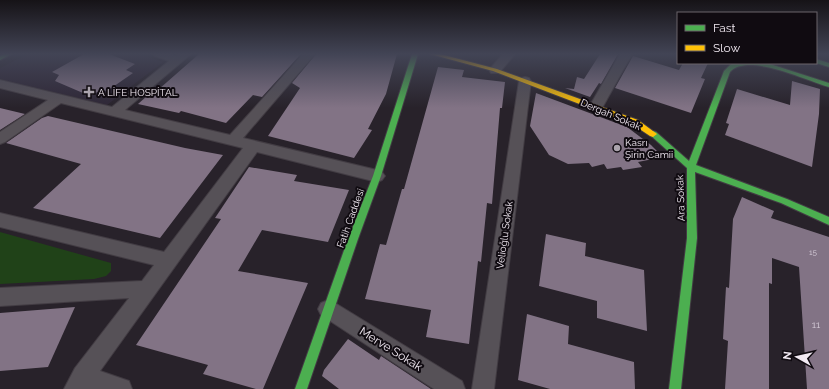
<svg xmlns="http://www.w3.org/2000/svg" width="829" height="389" viewBox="0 0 829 389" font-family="Raleway,sans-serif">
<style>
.medical{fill:#2e2635}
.green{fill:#204218}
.building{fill:#827385}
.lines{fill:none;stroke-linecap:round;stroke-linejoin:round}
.street-casing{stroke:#423c43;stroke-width:2}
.fast-casing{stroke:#423c43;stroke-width:2}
.slow-casing{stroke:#423c43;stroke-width:2}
.street{fill:#565157;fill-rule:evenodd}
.fast{fill:#4caf50;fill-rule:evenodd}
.slow{fill:#ffc107;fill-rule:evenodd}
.poi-dot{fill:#aba4ad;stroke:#100b11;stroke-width:1.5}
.labels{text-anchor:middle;stroke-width:4;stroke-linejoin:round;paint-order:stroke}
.number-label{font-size:8px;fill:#d6ccd8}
.poi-label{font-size:10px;fill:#f2eaf3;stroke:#100b11;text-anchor:start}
.street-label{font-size:10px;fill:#f2eaf3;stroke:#100b11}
.near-number-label{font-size:10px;fill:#d6ccd8}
.near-street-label{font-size:12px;fill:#f2eaf3;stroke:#100b11}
</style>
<rect width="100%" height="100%" fill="#28222a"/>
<path class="medical" d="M28,54h111l24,8 -56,43 -107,-26v-11z"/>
<path class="green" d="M0,232l111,31v8l-5,5 -12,3 -94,5z"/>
<g class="building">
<path d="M84,54h25l26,10 -9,6 7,3 -26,18 -6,-1 -11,6 -35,-15 4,-6 -7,-3z"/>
<path d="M199,54h102l-39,43 -9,-2 -27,28 -45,-12 -2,2 -41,-9 18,-16 3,1z"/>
<path d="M316,54h81l-11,40 -18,35 4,1 -18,28 -86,-22 32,-48 -8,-5z"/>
<path d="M600,54h18l-17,30 -2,-1 -9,14 -25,-9 9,1 3,-12 7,2z"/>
<path d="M633,56l46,14 4,-7h25l-7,15 4,1 -14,34 -76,-25z"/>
<path d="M438,67l26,3 -2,7 43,5 -3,26h-2l-8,96 -5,-1 -6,59 -3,-1 -9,83 -43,-7 5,-27 -66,-11 15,-55 6,1 16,-56h2z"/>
<path d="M792,81l28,8 -1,25 -7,53 -87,-32 4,-11 -3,-1 11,-34 53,16z"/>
<path d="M536,93l91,34 24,18 12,12 -25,5 4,5 -19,3 -2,-3 -14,2 -3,-5 -12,3 -3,-4 -21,1 -19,-9 -19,-29z"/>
<path d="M0,108l25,6 -25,16z"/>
<path d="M48,116l137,32 38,7 -63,83 -127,-30 48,-44 -75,-21 36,-25z"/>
<path d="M249,167l48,8 -3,6 55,9 -21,52 -66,-12 -24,41 70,12 -45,106h-7l-53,-15 5,-9 -72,-20 85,-126 -6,-1z"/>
<path d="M742,197l32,14 -3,7 58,19v152h-22l-8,-122 -27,-9v26l-3,-1v106h-44l3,-48 -5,-2 3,-52 3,1 4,-69z"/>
<path d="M546,234l40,9 -1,13 59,14 3,61 -50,-13v-17l-58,-15z"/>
<path d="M75,307l-27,60 -48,4v-58z"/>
<path d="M527,314l42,12 -1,18 66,18 1,27h-85l-32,-9z"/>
<path d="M348,339l31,21 2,-4 50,33h-92l-17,-13 2,-6z"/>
</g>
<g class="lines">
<defs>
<g id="street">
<path d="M153,54h17l6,2 2,-2h13l-66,56 105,25 73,-81h12l-72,84 134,32 5,2 3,4 -3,4 -5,2 -120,-30 -157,219 29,10 3,8h-68l11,-21 54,-70 -129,8v-18l142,-7 12,-16 -154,-38v-14l164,39 79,-104 -182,-45 -56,39 -5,2v-12l48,-32 -48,-12v-8l112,27 57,-46 -14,-5z"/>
<path d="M503,54h12l-16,19h-8l-2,-3z"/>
<path d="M620,54h12l-31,56 -5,1 -5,-1 -2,-3z"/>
<path d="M525,77l4,1 2,3 -37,308h-22l47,-308 2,-3z"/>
<path d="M328,300l7,3 127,78 3,8h-31l-113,-74 -3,-6 3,-6z"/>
</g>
<g id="fast">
<path d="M4,54h8l-12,6v-4z"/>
<path d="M412,54h6l-37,122 -23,63 -51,150h-12l53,-150 25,-63z"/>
<path d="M816,59l13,4v4l-13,-4z"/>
<path d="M734,63h33l62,20v4c-22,-6 -81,-35 -99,-15l-34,93 91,34 42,18v8l-48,-22 -86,-31 2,66 -16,151h-12l18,-151v-70l-38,-34 4,-3 3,1 33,29 35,-90 6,-6z"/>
</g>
<path id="slow" d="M430,54h10l57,15 141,51 19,14 -4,3 -3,-1 -18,-12 -139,-53z"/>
</defs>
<use href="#street" class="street-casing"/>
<use href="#fast" class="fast-casing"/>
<use href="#slow" class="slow-casing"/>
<use href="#street" class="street"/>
<use href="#fast" class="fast"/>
<use href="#slow" class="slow"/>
</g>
<linearGradient id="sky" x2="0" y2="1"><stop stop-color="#161317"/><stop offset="0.5" stop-color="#424455"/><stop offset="1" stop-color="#424455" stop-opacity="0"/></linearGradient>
<rect width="829" height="108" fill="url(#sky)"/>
<g class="poi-dot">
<path d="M87 86h4v4h4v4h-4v4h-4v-4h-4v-4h4z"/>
<circle cx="617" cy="148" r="4"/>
</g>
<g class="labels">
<g class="number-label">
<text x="813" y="255">15</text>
</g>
<g class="poi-label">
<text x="98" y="96">A LİFE HOSPİTAL</text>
<text x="625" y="146">Kasrı<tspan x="625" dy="12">Şirin Camii</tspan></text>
</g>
<g class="street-label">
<text transform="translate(611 114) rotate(23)" y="4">Dergah Sokak</text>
<text transform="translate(680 198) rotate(-92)" y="4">Ara Sokak</text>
<text transform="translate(350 218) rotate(-70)" y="4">Fatih Caddesi</text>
<text transform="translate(504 235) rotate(-82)" y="4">Velioğlu Sokak</text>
</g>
<g class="near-number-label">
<text x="816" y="328">11</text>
</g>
<g class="near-street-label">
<text transform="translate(391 349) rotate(32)" y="4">Merve Sokak</text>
</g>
</g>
<rect x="677" y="12" width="140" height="52" fill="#100b11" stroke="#6a646b"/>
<rect x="685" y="25" width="20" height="6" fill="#4caf50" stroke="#6a646b"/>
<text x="713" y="32" font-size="12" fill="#f2eaf3">Fast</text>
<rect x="685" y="45" width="20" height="6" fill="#ffc107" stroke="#6a646b"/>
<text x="713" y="52" font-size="12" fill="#f2eaf3">Slow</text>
<g transform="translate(797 357) rotate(278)" stroke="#100b11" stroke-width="3" paint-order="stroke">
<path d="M0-3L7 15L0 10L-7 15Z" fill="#f2eaf3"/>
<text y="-6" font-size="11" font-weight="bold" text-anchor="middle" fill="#f2eaf3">N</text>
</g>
</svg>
